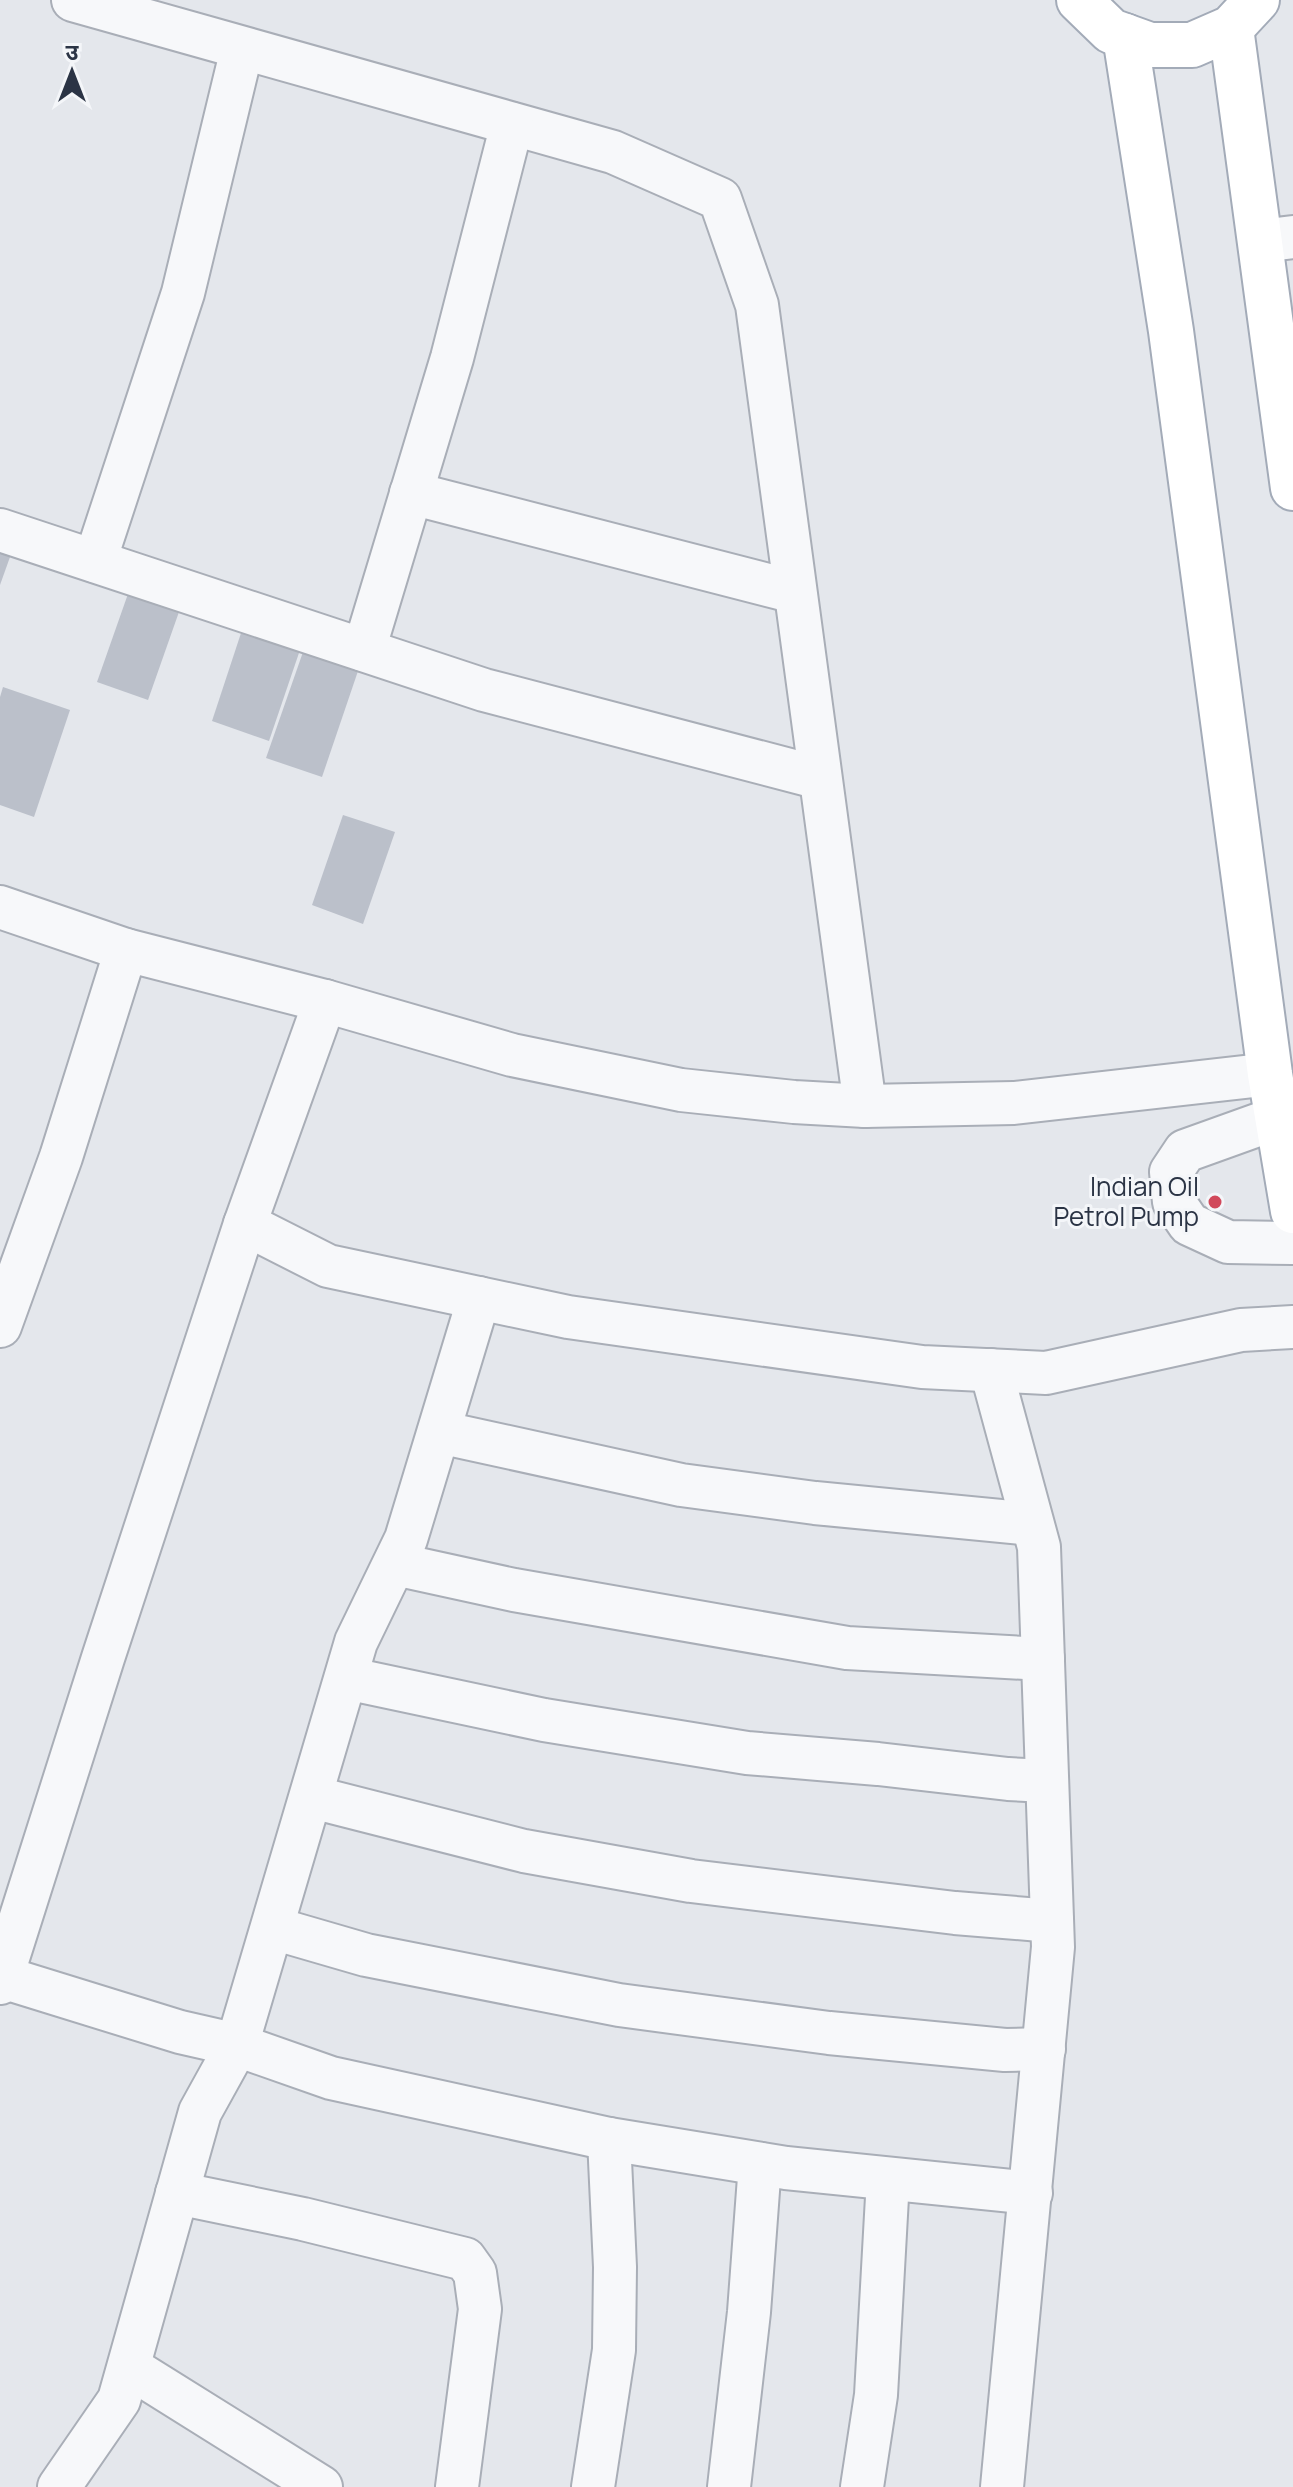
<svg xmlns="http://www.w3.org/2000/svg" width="1293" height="2487" viewBox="0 0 1293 2487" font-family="Manrope,'Noto Sans Devanagari',sans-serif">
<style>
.building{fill:#bbc0ca}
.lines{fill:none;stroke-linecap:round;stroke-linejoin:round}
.minor-casing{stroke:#a9aeb7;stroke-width:46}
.major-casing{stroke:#a3abb8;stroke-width:48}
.minor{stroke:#f7f8fa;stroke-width:42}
.major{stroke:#fff;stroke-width:44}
.poi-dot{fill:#d1495b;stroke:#f4f6f9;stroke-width:3}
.labels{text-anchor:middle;stroke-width:6;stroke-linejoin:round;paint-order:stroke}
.poi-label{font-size:26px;fill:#2b3445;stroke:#f4f6f9;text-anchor:end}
</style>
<rect width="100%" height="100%" fill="#e4e7ec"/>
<g class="building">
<path d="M0,538l15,5 -15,42z"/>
<path d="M129,591l51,18 -32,91 -51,-18z"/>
<path d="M243,627l58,20 -32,94 -57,-20z"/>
<path d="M303,652l55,19 -36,106 -56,-19z"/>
<path d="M3,687l67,23 -36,107 -34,-12v-108z"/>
<path d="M343,815l52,17 -32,92 -51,-19z"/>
</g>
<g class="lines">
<defs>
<g id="minor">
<path d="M73,0l540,152 107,47 37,106 108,801"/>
<path d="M1260,241l33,-4"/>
<path d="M411,493l384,99"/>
<path d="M0,530l484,160 336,88"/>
<path d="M95,561l88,-268 59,-244"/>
<path d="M364,650l88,-292 60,-234"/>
<path d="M0,907l126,43 199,51 187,54 169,35 113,12 71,4 149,-3 256,-29"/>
<path d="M1277,1118l-92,33 -14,21 3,30 15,22 39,18 65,1"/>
<path d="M245,1224l83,42 240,51 354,50 124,6 195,-43 52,-3"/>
<path d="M0,1326l61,-169 65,-207"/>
<path d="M991,1370l48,177 14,400 -51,540"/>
<path d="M439,1432l242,53 134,18 217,21"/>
<path d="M395,1564l119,26 333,58 196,11"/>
<path d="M346,1678l198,42 203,33 131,11 130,15 39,2"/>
<path d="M312,1797l212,54 167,30 264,32 97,8"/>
<path d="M273,1928l93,27 253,50 210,28 176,17 39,-1"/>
<path d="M2,1977l178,55 57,13 94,33 278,61 177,29 245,25"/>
<path d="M0,1983l103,-325 142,-434 80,-223"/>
<path d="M177,2193l126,26 162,40 10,14 5,36 -23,178"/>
<path d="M129,2367l192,120"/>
<path d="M59,2487l60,-87 81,-288 37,-67 119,-403 50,-103 73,-241"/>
<path d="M593,2487l21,-137 1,-83 -6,-128"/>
<path d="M729,2487l20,-175 11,-148"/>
<path d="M862,2487l14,-92 12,-216"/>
</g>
<g id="major">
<path d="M1079,0l32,31 39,14h42l39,-17 26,-28"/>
<path d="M1231,28l62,460"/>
<path d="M1125,36l46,295 99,743 23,137"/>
</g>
</defs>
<use href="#minor" class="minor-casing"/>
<use href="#major" class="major-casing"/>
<use href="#minor" class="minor"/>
<use href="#major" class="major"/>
</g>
<circle class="poi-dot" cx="1215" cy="1202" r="8"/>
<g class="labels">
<g class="poi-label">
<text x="1199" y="1196">Indian Oil<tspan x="1199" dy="30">Petrol Pump</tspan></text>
</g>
</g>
<g transform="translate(72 72)" stroke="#f4f6f9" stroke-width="6" paint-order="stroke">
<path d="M0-6L14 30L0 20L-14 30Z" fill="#2b3445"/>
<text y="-12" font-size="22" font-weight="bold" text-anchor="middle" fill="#2b3445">उ</text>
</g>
</svg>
